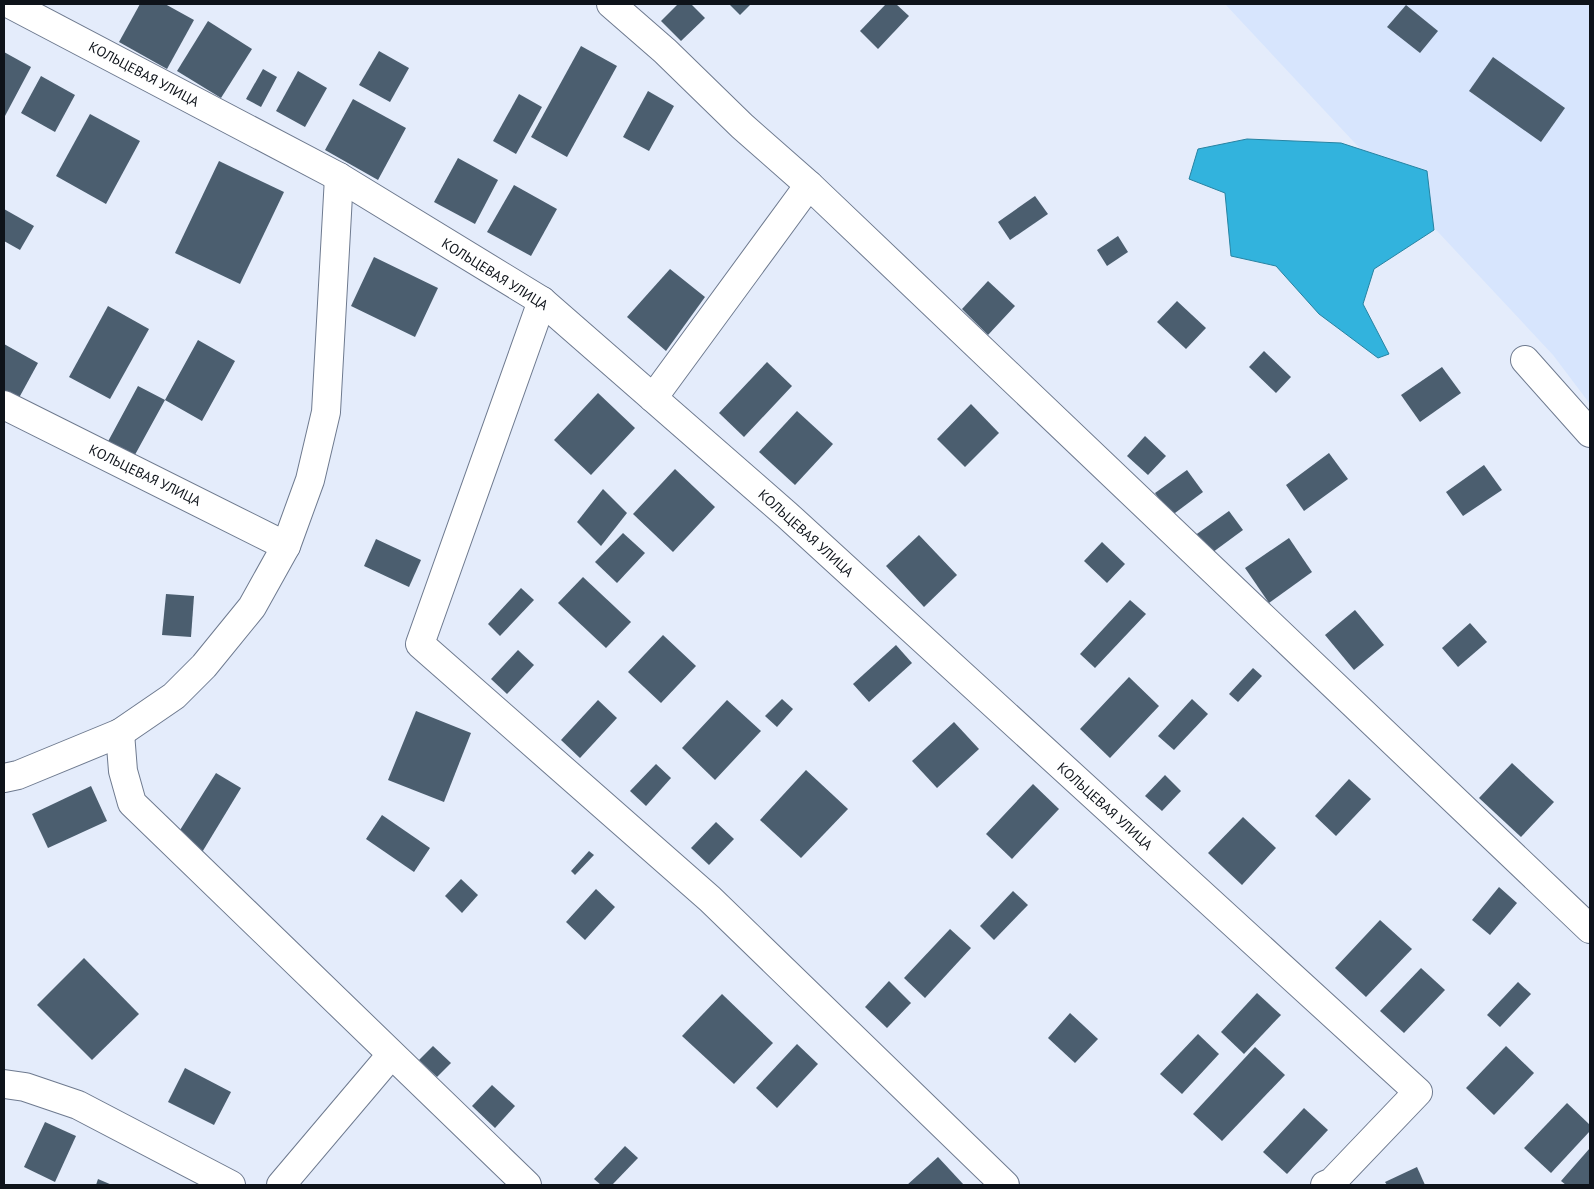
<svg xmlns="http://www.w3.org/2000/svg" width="1594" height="1189" viewBox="0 0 1594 1189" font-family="'PT Sans',sans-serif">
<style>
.built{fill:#d7e5fd}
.water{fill:#32b3dd;stroke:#2783a2}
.building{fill:#4b5e6f}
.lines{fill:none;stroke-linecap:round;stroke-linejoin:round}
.minor-casing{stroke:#6e7a8f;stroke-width:30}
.minor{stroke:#fff;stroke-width:28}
.labels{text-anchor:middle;stroke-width:5;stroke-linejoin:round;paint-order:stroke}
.street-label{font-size:14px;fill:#0e131a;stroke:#fff}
</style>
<rect width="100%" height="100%" fill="#e4ecfb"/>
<path class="built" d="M1225,4h365v400l-37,-49z"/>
<path class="water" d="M1247,139l94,4 86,28 7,59 -60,39 -11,35 26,50 -11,4 -59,-44 -43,-48 -45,-10 -6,-63 -36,-14 9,-30z"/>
<g class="building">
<path d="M140,4h25l29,16 -27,49 -48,-27z"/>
<path d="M678,4h13l14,14 -24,23 -20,-20z"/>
<path d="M729,4h22l-11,11z"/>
<path d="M886,4h10l13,12 -31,33 -18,-18z"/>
<path d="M1406,5l32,26 -18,22 -33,-26z"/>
<path d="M208,21l44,28 -31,49 -44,-27z"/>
<path d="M581,46l36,20 -50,91 -36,-20z"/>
<path d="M379,51l30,17 -19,34 -31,-17z"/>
<path d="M4,52l27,15 -26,49 -1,-1z"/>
<path d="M1493,57l72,51 -24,34 -72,-51z"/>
<path d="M263,69l14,8 -16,30 -15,-8z"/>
<path d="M298,71l29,17 -22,39 -29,-16z"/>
<path d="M41,76l34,19 -20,37 -34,-19z"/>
<path d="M648,91l26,15 -25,45 -26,-14z"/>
<path d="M519,94l23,13 -26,47 -23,-13z"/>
<path d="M353,99l53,29 -28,52 -53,-30z"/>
<path d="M90,114l50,27 -34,63 -50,-28z"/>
<path d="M458,158l40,22 -23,44 -41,-22z"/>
<path d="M219,161l65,31 -44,92 -65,-31z"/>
<path d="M514,185l43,24 -26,47 -44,-24z"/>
<path d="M1035,196l13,18 -38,26 -12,-18z"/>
<path d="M4,209l30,17 -14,24 -16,-9z"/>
<path d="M1118,236l10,16 -21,14 -10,-16z"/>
<path d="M374,257l64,31 -23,49 -64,-31z"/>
<path d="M670,269l35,28 -39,54 -39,-34z"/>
<path d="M988,281l27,25 -27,29 -26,-26z"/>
<path d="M1177,301l29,27 -20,21 -29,-27z"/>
<path d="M108,306l41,23 -39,70 -41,-22z"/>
<path d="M198,340l37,21 -33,60 -37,-21 -34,62 -26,-15 33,-61 27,14z"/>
<path d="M4,344l34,19 -24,44 -10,-6z"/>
<path d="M1264,351l27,26 -15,16 -27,-26z"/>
<path d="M767,362l25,24 -48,51 -25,-24z"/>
<path d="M1442,367l19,26 -41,29 -19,-27z"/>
<path d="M598,393l37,35 -44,47 -37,-35z"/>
<path d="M971,404l28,29 -34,34 -28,-28z"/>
<path d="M797,411l36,33 -38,41 -36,-33z"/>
<path d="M1145,436l21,20 -18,19 -21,-19z"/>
<path d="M1329,453l19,26 -44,32 -18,-26z"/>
<path d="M1484,465l18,25 -39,26 -17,-24z"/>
<path d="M675,469l40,38 -42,45 -40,-38z"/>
<path d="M1187,470l16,22 -32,24 -16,-23z"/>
<path d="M603,489l24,24 -26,33 -24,-24z"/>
<path d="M1229,511l14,19 -34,25 -15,-19z"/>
<path d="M623,533l22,20 -28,30 -22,-21z"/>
<path d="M919,535l38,40 -33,32 -38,-41z"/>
<path d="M1289,538l23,34 -43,31 -24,-35z"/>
<path d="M376,539l45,21 -12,27 -45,-21z"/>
<path d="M1102,542l23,22 -18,19 -23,-22z"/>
<path d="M583,577l48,45 -25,26 -48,-45z"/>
<path d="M521,588l13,12 -34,36 -12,-12z"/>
<path d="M166,594l28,2 -3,41 -29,-2z"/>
<path d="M1130,600l16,14 -51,54 -15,-14z"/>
<path d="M1355,610l29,35 -30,25 -29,-35z"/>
<path d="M1470,623l17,19 -29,25 -16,-19z"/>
<path d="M663,635l33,31 -35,37 -33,-31z"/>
<path d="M896,645l16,18 -43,39 -16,-18z"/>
<path d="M518,650l16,15 -27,29 -16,-15z"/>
<path d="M1253,668l9,8 -24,26 -9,-8z"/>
<path d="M1129,677l30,29 -49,52 -30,-29z"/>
<path d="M782,699l11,10 -16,18 -12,-11z"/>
<path d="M1192,699l16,15 -34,36 -16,-14z"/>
<path d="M598,700l19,18 -37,40 -19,-18z"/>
<path d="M727,700l34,31 -46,49 -33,-32z"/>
<path d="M416,711l55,22 -27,69 -56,-22z"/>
<path d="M954,722l25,27 -42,39 -25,-27z"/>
<path d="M1512,763l42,39 -33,35 -42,-39z"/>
<path d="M656,764l15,14 -25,28 -16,-15z"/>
<path d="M806,770l42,39 -47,49 -41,-38z"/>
<path d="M216,773l25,15 -40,66 -26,-16z"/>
<path d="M1165,775l16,16 -19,20 -17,-15z"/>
<path d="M1349,779l22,20 -35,37 -21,-20z"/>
<path d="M1033,784l26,25 -47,50 -26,-25z"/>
<path d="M91,786l16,35 -59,27 -16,-34z"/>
<path d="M382,815l48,33 -16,24 -48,-33z"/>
<path d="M1243,817l33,31 -34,37 -34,-32z"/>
<path d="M716,822l18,17 -25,26 -18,-17z"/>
<path d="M589,851l5,4 -19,20 -4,-4z"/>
<path d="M461,879l17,16 -16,18 -17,-17z"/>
<path d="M1499,887l18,16 -27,32 -18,-15z"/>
<path d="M596,889l19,18 -30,33 -19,-18z"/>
<path d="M1013,891l15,14 -34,35 -14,-14z"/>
<path d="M1380,920l32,29 -46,48 -31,-29z"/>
<path d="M950,929l21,19 -46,50 -21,-20z"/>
<path d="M84,958l55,56 -47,46 -55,-55z"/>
<path d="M1421,968l24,22 -41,43 -24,-22z"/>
<path d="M889,981l22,22 -24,25 -22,-21z"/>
<path d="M1518,982l13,12 -31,33 -13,-12z"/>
<path d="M1257,993l24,22 -37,39 -23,-22z"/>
<path d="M722,994l51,49 -39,41 -52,-48z"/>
<path d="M1070,1013l28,26 -23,24 -27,-25z"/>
<path d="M1198,1034l21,20 -37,40 -22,-20z"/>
<path d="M797,1044l21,20 -41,44 -21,-20z"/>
<path d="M433,1046l18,17 -14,14 -18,-17z"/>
<path d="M1506,1046l28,27 -40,42 -28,-27z"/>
<path d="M1255,1047l30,28 -63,66 -29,-27z"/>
<path d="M185,1068l46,24 -17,33 -46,-23z"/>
<path d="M492,1085l23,21 -20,22 -23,-22z"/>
<path d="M1567,1103l23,22v6l-39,42 -27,-25z"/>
<path d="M1304,1108l24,22 -41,44 -24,-22z"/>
<path d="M45,1122l31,14 -21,46 -31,-15z"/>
<path d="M625,1146l13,12 -26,27h-11l-7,-6z"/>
<path d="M1590,1148v37h-24l-5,-4z"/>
<path d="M938,1157l26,28h-57z"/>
<path d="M1417,1167l8,18h-38l-2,-3z"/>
<path d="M98,1179l14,6h-16z"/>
</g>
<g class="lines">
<defs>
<g id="minor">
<path d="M10,4l329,173 203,124 245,214 631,577 -86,90 -7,3"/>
<path d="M611,4l54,47 77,75 67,59 781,744"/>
<path d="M542,301l-122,343 290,255 295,286"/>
<path d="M1525,360l65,73"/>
<path d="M653,398l156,-213"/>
<path d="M4,405l282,141"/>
<path d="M120,733l3,38 9,32 395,382"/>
<path d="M4,778l14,-3 102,-42 54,-37 30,-30 48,-59 34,-61 24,-66 16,-68 13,-235"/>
<path d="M4,1084l21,3 53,18 153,80"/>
<path d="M281,1185l110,-130"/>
</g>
</defs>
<use href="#minor" class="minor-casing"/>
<use href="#minor" class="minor"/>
</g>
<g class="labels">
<g class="street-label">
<text transform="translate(144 74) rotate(28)" y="5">КОЛЬЦЕВАЯ УЛИЦА</text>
<text transform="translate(495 274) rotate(32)" y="5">КОЛЬЦЕВАЯ УЛИЦА</text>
<text transform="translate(145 475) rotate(26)" y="5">КОЛЬЦЕВАЯ УЛИЦА</text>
<text transform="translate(806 533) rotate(42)" y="5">КОЛЬЦЕВАЯ УЛИЦА</text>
<text transform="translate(1105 806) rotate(42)" y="5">КОЛЬЦЕВАЯ УЛИЦА</text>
</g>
</g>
<rect width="1594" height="1189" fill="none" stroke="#0e131a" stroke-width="10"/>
</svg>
